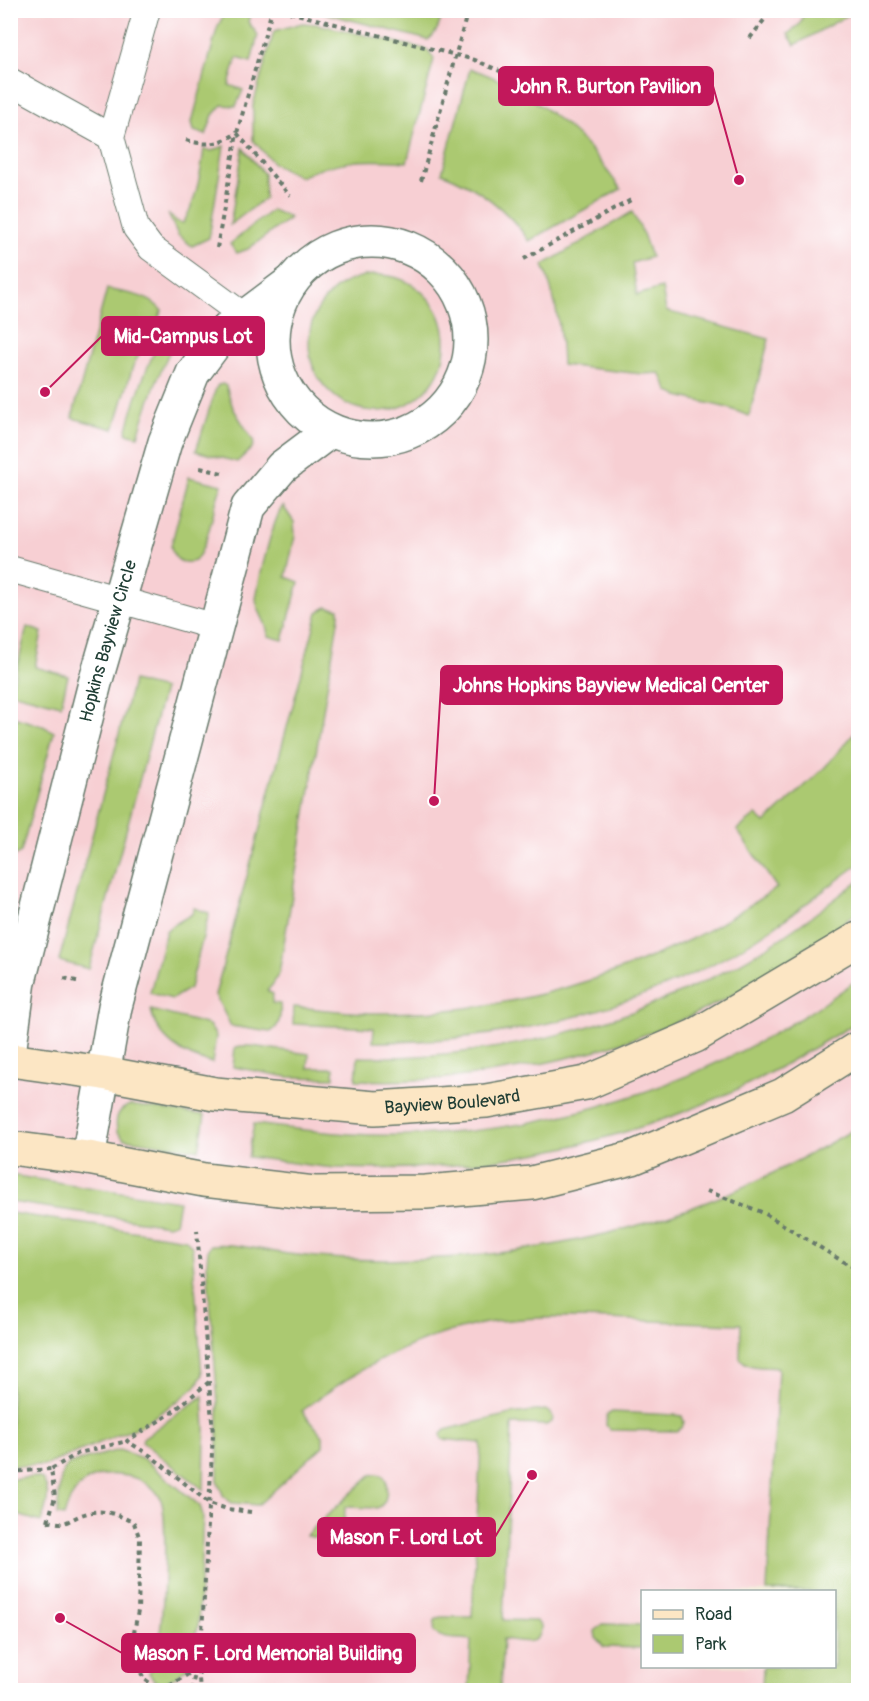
<svg xmlns="http://www.w3.org/2000/svg" width="869" height="1701" viewBox="0 0 869 1701" font-family="Pangolin,sans-serif">
<style>
.built{fill:#f7cfd3;fill-rule:evenodd}
.green{fill:#abc971;stroke:#658352;stroke-width:1.5}
.lines{fill:none;stroke-linecap:round;stroke-linejoin:round}
.lane-casing{stroke:#687a6c;stroke-width:28}
.street-casing{stroke:#687a6c;stroke-width:36}
.secondary-casing{stroke:#687a6c;stroke-width:36}
.path{stroke:#687a6c;stroke-width:4;stroke-dasharray:4.5 4.5;stroke-linecap:butt}
.lane{stroke:#fff;stroke-width:26}
.street{stroke:#fff;stroke-width:33}
.secondary{stroke:#fce6c4;stroke-width:33}
.labels{text-anchor:middle;stroke-width:4.5;stroke-linejoin:round;paint-order:stroke}
.street-label{font-size:18px;fill:#1f3d34;stroke:#fff}
.leader{fill:none;stroke:#c2185b;stroke-width:2}
.callout-dot{fill:#c2185b;stroke:#fff;stroke-width:2}
.callout{fill:#c2185b;stroke:#c2185b;stroke-width:2}
.callout-label{font-size:20px;text-anchor:middle;font-weight:bold;fill:#fff}
</style>
<rect width="100%" height="100%" fill="#fff"/>
<filter id="ink" filterUnits="userSpaceOnUse"><feTurbulence type="fractalNoise" baseFrequency=".0167" numOctaves="2"/><feDisplacementMap in="SourceGraphic" scale="12" xChannelSelector="R" yChannelSelector="G"/><feConvolveMatrix kernelMatrix="1 2 1 2 8 2 1 2 1" color-interpolation-filters="sRGB"/></filter>
<filter id="wash" filterUnits="userSpaceOnUse"><feTurbulence type="fractalNoise" baseFrequency=".008" numOctaves="4" result="noise"/><feDisplacementMap in="SourceGraphic" scale="24" xChannelSelector="R" yChannelSelector="G"/><feGaussianBlur stdDeviation="1.35" result="paint"/><feColorMatrix in="noise" values="0 0 0 0 0 0 0 0 0 0 0 0 0 0 0 0 0 1.4 0 .05"/><feComposite in="paint" operator="in"/></filter>
<g filter="url(#wash)">
<rect width="100%" height="100%" fill="#f0ebd4"/>
<path class="built" d="M11,11h847v1679h-847zM642,1592h192v74h-192z"/>
<g class="green">
<path d="M225,11h26l-3,11 10,13 -7,27 -14,-4 -8,27 14,5 -7,16 -14,-1 -9,10 -7,20 -12,-4 -2,-9 25,-93z"/>
<path d="M316,11h127c-3,11 -5,22 -15,29z"/>
<path d="M805,11v-1l50,1 -60,34 -7,-11 12,-10z"/>
<path d="M302,23l15,1 104,24 7,2 6,9 -27,103c-41,-3 -69,-3 -107,15l-26,-13 -21,-24v-35l21,-74z"/>
<path d="M470,69c39,10 92,49 119,79 12,13 21,27 32,41l-92,52c-22,-32 -51,-54 -87,-68z"/>
<path d="M224,146l-15,92 -17,8 -14,-11 -10,-21 10,8 5,1c13,-20 18,-50 21,-74l8,2z"/>
<path d="M243,148l21,26 1,24 -35,27z"/>
<path d="M272,210l18,8 -42,31 -11,4 -7,-9z"/>
<path d="M632,212l10,19 9,26 -19,6 5,32 25,-7 4,23 103,28 -20,77 -21,-8 -50,-12 -9,-4 -9,-19 -18,1 -80,-9c-1,-37 -6,-66 -19,-100z"/>
<circle cx="377" cy="343" r="68"/>
<path d="M107,289c20,5 42,5 55,22l-29,55 -19,63 -42,-11z"/>
<path d="M170,321l9,6v6c-18,33 -30,66 -41,103l-12,-3c10,-39 24,-77 44,-112z"/>
<path d="M223,384l3,2 7,22 21,34 -2,6 -15,14 -41,-11 20,-63 2,-3z"/>
<path d="M189,477l33,8c-10,23 -12,58 -27,76 -13,4 -22,-1 -24,-15z"/>
<path d="M283,506l11,16 1,14 -9,41 13,5 -16,58 -15,-4c0,-14 -11,-23 -12,-37 3,-20 16,-78 27,-93z"/>
<path d="M327,607l12,2v7l-60,357 -6,11 -6,7 6,3 -1,9 8,1c1,10 1,23 -10,28l-39,-6 -16,-31 103,-383z"/>
<path d="M27,627l15,5 -7,35 33,9 -7,29 -50,-13z"/>
<path d="M133,681l31,8 -75,280 -30,-8z"/>
<path d="M10,716l33,10 11,6 -33,120 -10,6z"/>
<path d="M858,729v136c-28,20 -55,42 -84,62 -114,79 -263,116 -401,115l1,-14 -81,-4 1,-17c27,2 55,6 82,6 110,2 217,-26 315,-74 30,-14 58,-34 86,-51l-40,-58 19,-15 9,8 60,-56z"/>
<path d="M858,881v31c-43,31 -86,61 -133,87 -104,56 -251,87 -369,81l2,-23c129,3 255,-27 369,-87 47,-24 90,-57 131,-89z"/>
<path d="M194,908l15,5 -19,75 -18,11 -22,-6 16,-62 4,-4 22,-13z"/>
<path d="M858,979v43c-39,22 -78,47 -118,66 -123,58 -266,86 -402,80 -30,-2 -60,-8 -90,-11l6,-33c39,5 78,10 117,11 174,5 349,-53 487,-156z"/>
<path d="M151,1010l58,15 7,11 -4,27c-28,-6 -55,-24 -61,-53z"/>
<path d="M240,1046h11l58,8 -1,14h26v10l-46,-1 -55,-10 2,-19z"/>
<path d="M130,1105l75,10 -6,35 -75,-11 -7,-8c-2,-13 0,-21 13,-26z"/>
<path d="M858,1127v563h-96l1,-23 71,-1v-74l-67,-1 11,-223c-14,-2 -29,2 -38,-10l1,-34c-37,-1 -73,-2 -110,-4 -53,-2 -107,-6 -159,6 -64,14 -119,45 -170,85l21,25v10l-65,59 -26,-2 -8,-6 -6,-14v-80l-11,-140 1,-14 3,-4c19,-3 56,6 77,9 32,4 67,6 99,6 111,-1 222,-19 325,-60 51,-20 100,-46 146,-73z"/>
<path d="M10,1175l169,26 -4,22 -7,2 -157,-23z"/>
<path d="M11,1213l175,26 6,8 10,129 -6,10 -18,15 -38,25 -94,39 -35,1z"/>
<path d="M203,1396l2,33 -1,61 -62,-48 1,-4z"/>
<path d="M545,1410l6,3 2,4 -1,5 -6,3 -34,-1 -9,196 33,1 5,5c1,23 -23,14 -38,13l-3,51h-31l2,-50c-13,-2 -27,1 -37,-8l1,-12 6,-3h31l9,-174 -39,-4 -1,-5 4,-4 65,-16z"/>
<path d="M612,1412l63,3 7,1 2,6 -2,6 -6,3 -66,-1 -4,-5 1,-10z"/>
<path d="M119,1450l23,8 58,48 3,9 -5,113 -8,16 -3,24c-13,9 -27,25 -38,5 1,0 5,-7 5,-7 9,-21 15,-146 7,-166 -9,-25 -55,-33 -76,-18 -12,9 -17,21 -21,34l-7,-1c3,-17 0,-38 11,-51z"/>
<path d="M376,1474l6,1 4,5c1,10 2,24 -9,28l-32,-1 -1,32 -33,-2 -5,-2 65,-60z"/>
<path d="M37,1477l5,2c10,12 4,29 -1,43l-30,-9v-34z"/>
<path d="M603,1624l39,1v23l-38,-1 -8,-9 -1,-7z"/>
</g>
</g>
<g filter="url(#ink)">
<g class="lines">
<defs>
<g id="lane">
<path d="M147,10l-36,127 25,91 15,20 93,68"/>
<path d="M10,81l101,56"/>
<path d="M10,569l206,58"/>
</g>
<g id="street">
<circle cx="372" cy="340" r="99"/>
<path id="s1" d="M10,1046l9,-65 76,-298 70,-241 28,-69 30,-40 68,-51"/>
<path d="M88,1158l27,-151 133,-500 34,-40 48,-36"/>
</g>
<g id="secondary">
<path id="s2" d="M10,1060l93,13 112,21 160,14 111,-7 100,-18 109,-47 163,-97"/>
<path d="M10,1148l78,10 116,22 110,13 112,-1 106,-9 100,-25 61,-25 90,-38 75,-47"/>
</g>
</defs>
<use href="#lane" class="lane-casing"/>
<use href="#street" class="street-casing"/>
<use href="#secondary" class="secondary-casing"/>
<g class="path">
<path d="M281,10l194,50 27,12 31,17"/>
<path d="M750,38l22,-28"/>
<path d="M186,140c21,6 32,5 51,-7l53,63"/>
<path d="M421,181l47,-171"/>
<path d="M217,248l20,-115 35,-123"/>
<path d="M524,259l107,-59"/>
<path d="M200,468l22,5"/>
<path d="M64,978l16,4"/>
<path d="M707,1191l57,22 83,51 11,5"/>
<path d="M209,1382l-39,32 -43,27 24,15 58,47 18,6 24,3"/>
<path d="M10,1472l41,-3"/>
<path d="M48,1521c18,4 16,2 31,-5 20,-9 37,-3 55,7l6,16 -2,72 -5,27 2,22 9,19 14,9h8l32,-20 2,22"/>
<path d="M48,1521l7,-24 -4,-28 28,-16 48,-12"/>
<path d="M191,1690l10,-40 12,-216 -16,-204"/>
</g>
<use href="#lane" class="lane"/>
<use href="#street" class="street"/>
<use href="#secondary" class="secondary"/>
</g>
</g>
<g class="labels">
<g class="street-label">
<text dy="6" stroke="none"><textPath href="#s1" startOffset="417">Hopkins Bayview Circle</textPath></text>
<text dy="6" stroke="none"><textPath href="#s2" startOffset="446">Bayview Boulevard</textPath></text>
</g>
</g>
<path class="leader" d="M739 180L713 86M45 392L102 336M434 801L441 685M532 1475L495 1537M60 1618L122 1653"/>
<g class="callout-dot">
<circle cx="739" cy="180" r="6"/>
<circle cx="45" cy="392" r="6"/>
<circle cx="434" cy="801" r="6"/>
<circle cx="532" cy="1475" r="6"/>
<circle cx="60" cy="1618" r="6"/>
</g>
<g class="callout">
<rect x="499" y="67" width="214" height="38" rx="6"/>
<rect x="102" y="317" width="162" height="38" rx="6"/>
<rect x="441" y="666" width="341" height="38" rx="6"/>
<rect x="318" y="1518" width="177" height="38" rx="6"/>
<rect x="122" y="1634" width="293" height="38" rx="6"/>
</g>
<g class="callout-label">
<text x="606" y="93">John R. Burton Pavilion</text>
<text x="183" y="343">Mid-Campus Lot</text>
<text x="611" y="692">Johns Hopkins Bayview Medical Center</text>
<text x="406" y="1544">Mason F. Lord Lot</text>
<text x="268" y="1660">Mason F. Lord Memorial Building</text>
</g>
<rect width="869" height="1701" fill="none" stroke="#fff" stroke-width="36"/>
<rect x="641" y="1590" width="195" height="78" fill="#ffffff" stroke="#a5b1ae" stroke-width="1.5"/>
<rect x="653" y="1610" width="30" height="9" fill="#fce6c4" stroke="#a5b1ae" stroke-width="1.5"/>
<text x="695" y="1620" font-size="18" fill="#1f3d34">Road</text>
<rect x="653" y="1635" width="30" height="18" fill="#abc971" stroke="#a5b1ae" stroke-width="1.5"/>
<text x="695" y="1650" font-size="18" fill="#1f3d34">Park</text>
</svg>
